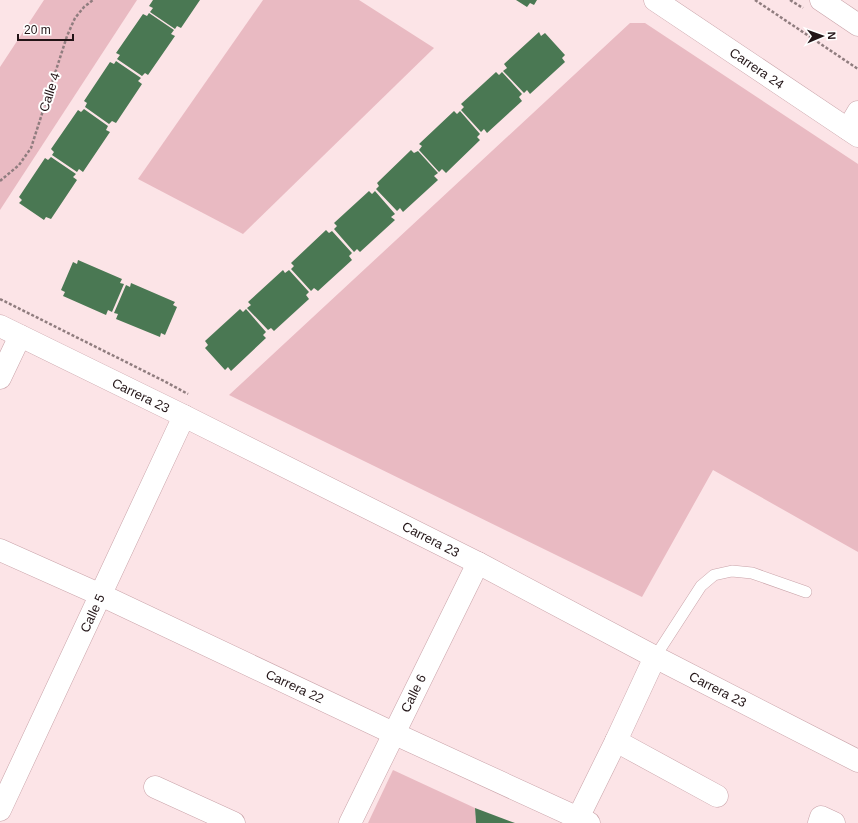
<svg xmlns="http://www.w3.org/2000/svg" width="858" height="823" viewBox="0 0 858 823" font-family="Helvetica,sans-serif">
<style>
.green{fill:#e9bac2}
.building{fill:#4a7853}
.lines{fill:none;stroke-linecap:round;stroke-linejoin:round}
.lane-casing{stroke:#c9a3a9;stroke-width:12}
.street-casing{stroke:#c9a3a9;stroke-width:23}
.secondary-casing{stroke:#c9a3a9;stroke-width:23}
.path{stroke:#907d7f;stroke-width:2.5;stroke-dasharray:3 2;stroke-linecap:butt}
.lane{stroke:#fff;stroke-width:11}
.street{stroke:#fff;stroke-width:22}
.secondary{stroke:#fff;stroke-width:22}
.labels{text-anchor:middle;stroke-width:4;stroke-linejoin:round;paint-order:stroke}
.street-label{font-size:13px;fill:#221416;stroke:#fff}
</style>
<rect width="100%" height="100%" fill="#fce4e7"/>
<g class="green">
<path d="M44,0h93l-137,210v-143z"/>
<path d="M263,0h96l75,48 -191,186 -105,-55z"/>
<path d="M630,23h15l213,141v388l-145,-82 -71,127 -413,-202z"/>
<path d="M393,770l82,38 1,15h-108z"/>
</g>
<g class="building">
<path d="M153,0h47l-19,28 -4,-2 -2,3 -25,-17 3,-4 -4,-2z"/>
<path d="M516,0h21l-3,5 -4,-2 -3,4z"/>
<path d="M149,13l25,17 -3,4 4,2 -27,39 -3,-2 -3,3 -25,-17 3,-4 -4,-2 27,-39 4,2z"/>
<path d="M539,32l2,4 4,-3 20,22 -3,3 3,4 -35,32 -3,-4 -3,3 -21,-22 4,-3 -3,-4z"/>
<path d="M116,61l25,17 -3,3 4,3 -26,39 -4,-2 -3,3 -24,-17 2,-4 -3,-2 26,-39 4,2z"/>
<path d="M496,72l3,3 3,-3 20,22 -3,3 3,4 -35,32 -3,-4 -3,3 -20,-22 3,-3 -3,-3z"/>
<path d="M84,109l24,17 -2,4 4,2 -27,40 -4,-3 -2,3 -25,-17 2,-3 -3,-3 27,-39 3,2z"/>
<path d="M454,111l3,3 3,-3 20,23 -3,3 3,3 -34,33 -4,-4 -3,3 -20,-22 3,-4 -3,-2z"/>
<path d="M411,150l3,3 4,-2 20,22 -4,3 4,4 -35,32 -3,-4 -3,3 -21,-22 3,-3 -2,-3z"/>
<path d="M51,157l25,17 -3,3 4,3 -26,39 -5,-2 -2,3 -25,-17 3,-3 -3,-3 26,-39 3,2z"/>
<path d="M369,191l3,3 3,-3 20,23 -4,3 4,3 -35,32 -3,-3 -3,3 -20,-23 3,-3 -3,-3z"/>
<path d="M326,230l3,3 3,-2 20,22 -3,3 3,4 -34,31 -4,-3 -3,3 -20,-22 3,-3 -3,-3z"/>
<path d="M78,260l44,19 -2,4 4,1 -12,28 -4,-2 -2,5 -43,-19 2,-4 -4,-2 12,-28 4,2z"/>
<path d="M283,270l2,3 4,-3 20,22 -3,3 3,4 -35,32 -3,-3 -3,2 -21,-22 4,-3 -3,-3z"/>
<path d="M131,283l44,19 -2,3 4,2 -12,28 -4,-2 -1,4 -44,-18 2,-5 -4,-1 12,-28 4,2z"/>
<path d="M240,309l3,3 3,-3 20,23 -3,3 3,3 -35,33 -3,-4 -3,3 -20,-22 3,-3 -3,-4z"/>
<path d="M475,808l40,15h-39z"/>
</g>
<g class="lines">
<defs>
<path id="lane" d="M655,657l46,-71 13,-11 18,-4 20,2 54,19"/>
<g id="street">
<path d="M848,129l10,-17"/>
<path d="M0,378l20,-42"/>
<path d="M0,550l101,45 292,138 196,90"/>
<path d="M616,741l101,55"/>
<path d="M155,787l79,36"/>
<path d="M0,810l184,-394"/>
<path d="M578,818l38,-77 39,-84"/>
<path d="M350,823l128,-260"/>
<path d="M819,823l2,-6 13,6"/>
</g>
<g id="secondary">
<path d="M655,0l203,136"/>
<path d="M821,0l37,25"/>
<path d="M0,326l184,90 294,147 177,94 203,104"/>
</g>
</defs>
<use href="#lane" class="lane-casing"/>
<use href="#street" class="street-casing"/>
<use href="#secondary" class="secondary-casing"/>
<g class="path">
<path d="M755,0l103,69"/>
<path d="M790,0l13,8"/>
<path d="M0,181l19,-16 12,-17 36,-112 8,-18 9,-11 9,-7"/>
<path d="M0,299l164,82 24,13"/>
</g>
<use href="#lane" class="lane"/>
<use href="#street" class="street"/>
<use href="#secondary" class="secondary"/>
</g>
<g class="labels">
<g class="street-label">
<text transform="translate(757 68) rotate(34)" y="5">Carrera 24</text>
<text transform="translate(49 92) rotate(-72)" y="5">Calle 4</text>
<text transform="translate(141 395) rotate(26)" y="5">Carrera 23</text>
<text transform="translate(431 539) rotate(27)" y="5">Carrera 23</text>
<text transform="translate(92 613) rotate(-65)" y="5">Calle 5</text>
<text transform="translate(295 686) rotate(25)" y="5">Carrera 22</text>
<text transform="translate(718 689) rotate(27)" y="5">Carrera 23</text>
<text transform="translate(413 693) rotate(-64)" y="5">Calle 6</text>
</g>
</g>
<g transform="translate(822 36) rotate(88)" stroke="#ffffff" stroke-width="3" paint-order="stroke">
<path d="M0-3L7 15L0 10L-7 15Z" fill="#221416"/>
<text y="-6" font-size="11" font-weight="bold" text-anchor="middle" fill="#221416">N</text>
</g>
<path d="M18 34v6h55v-6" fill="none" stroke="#221416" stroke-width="2"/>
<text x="24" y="34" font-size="12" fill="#221416" stroke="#ffffff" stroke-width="3" paint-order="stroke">20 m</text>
</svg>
